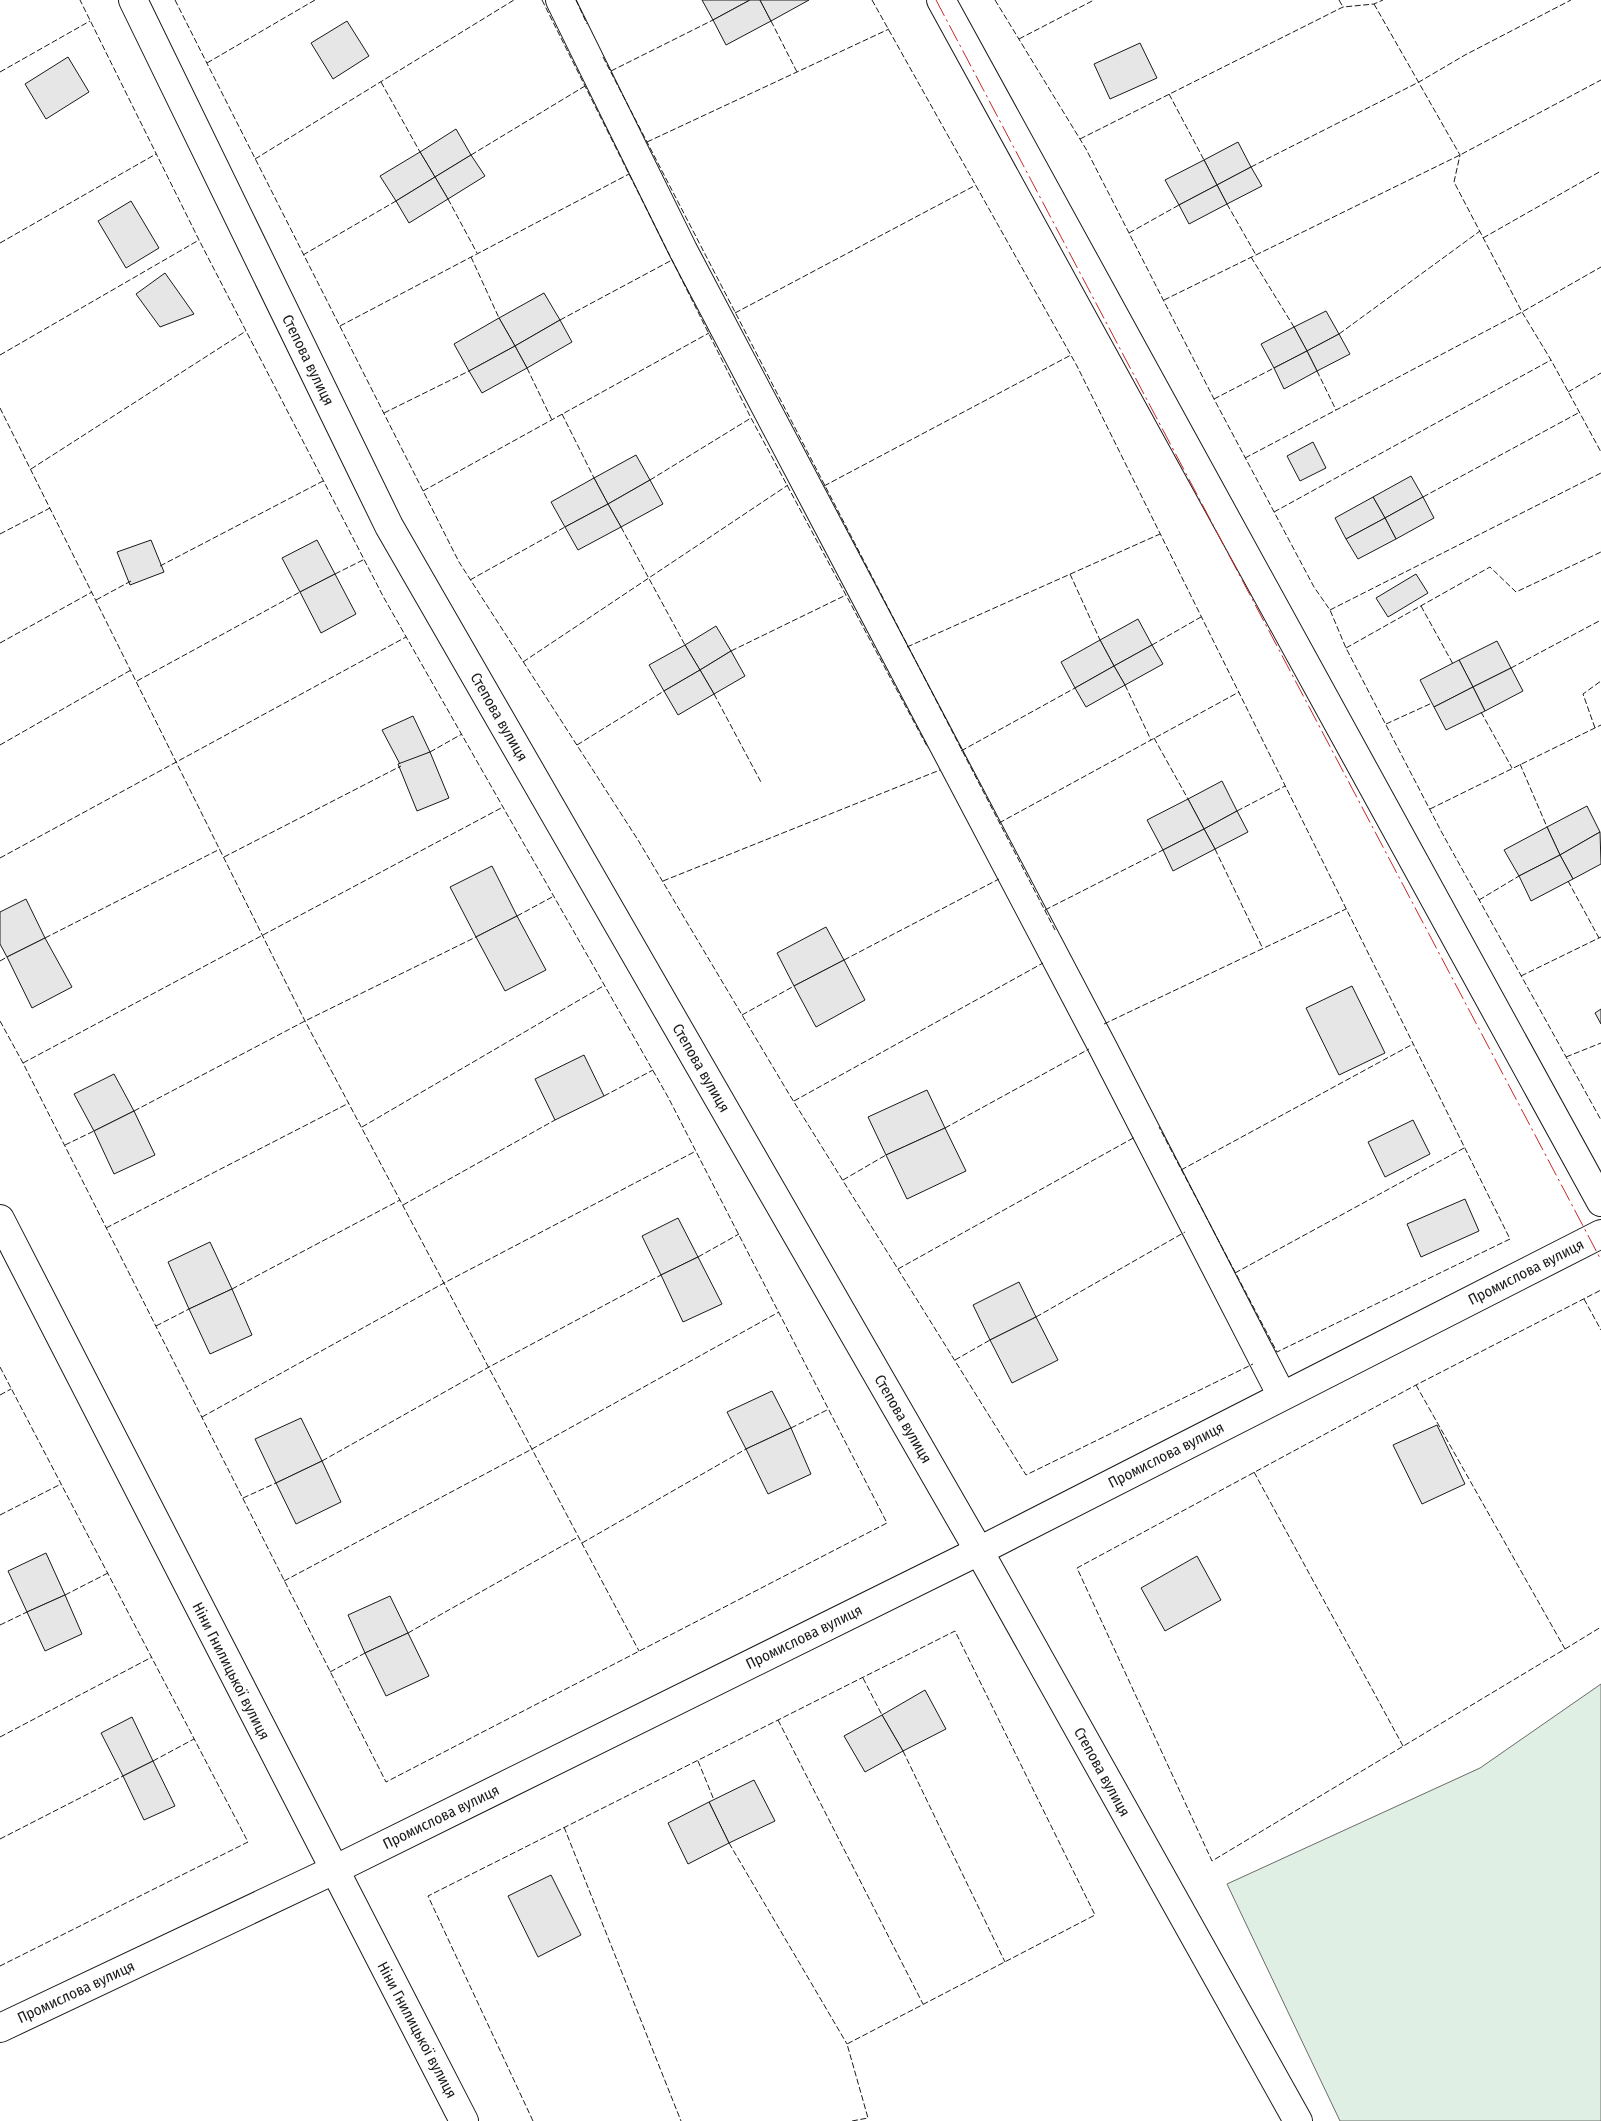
<svg xmlns="http://www.w3.org/2000/svg" width="1601" height="2121" viewBox="0 0 1601 2121" font-family="'Fira Sans Condensed',sans-serif">
<style>
.green{fill:#e0efe3;stroke:#6a6a6a}
.building{fill:#e6e6e6;stroke:#1a1a1a}
.lines{fill:none;stroke-linecap:round;stroke-linejoin:round}
.minor-casing{stroke:#1a1a1a;stroke-width:30}
.minor{stroke:#fff;stroke-width:28}
.fence{stroke:#1a1a1a;stroke-width:1;stroke-dasharray:6 2.5;stroke-linecap:butt}
.power{stroke:#c62828;stroke-width:1;stroke-dasharray:18 4 2.5 4;stroke-linecap:butt}
.labels{text-anchor:middle;stroke-width:4;stroke-linejoin:round;paint-order:stroke}
.street-label{font-size:15px;fill:#1a1a1a;stroke:#fff}
</style>
<rect width="100%" height="100%" fill="#fff"/>
<path class="green" d="M1601,1684v437h-261l-113,-237 253,-116z"/>
<g class="building">
<path d="M702,0h48l-37,20z"/>
<path d="M750,0h10l11,21 -45,24 -13,-25z"/>
<path d="M760,0h49l-38,21z"/>
<path d="M347,21l22,35 -36,23 -22,-36z"/>
<path d="M1140,43l17,35 -47,21 -16,-35z"/>
<path d="M68,57l21,35 -43,27 -21,-35z"/>
<path d="M456,129l15,26 -36,22 -15,-25z"/>
<path d="M1238,142l13,25 -34,18 -13,-25z"/>
<path d="M420,152l15,25 -39,24 -16,-25z"/>
<path d="M471,155l14,21 -37,23 -13,-22z"/>
<path d="M1204,160l13,25 -38,20 -14,-25z"/>
<path d="M1251,167l11,19 -35,18 -10,-19z"/>
<path d="M435,177l13,22 -39,24 -13,-22z"/>
<path d="M1217,185l10,19 -38,20 -10,-19z"/>
<path d="M131,201l28,47 -33,20 -28,-47z"/>
<path d="M165,273l29,41 -34,13 -24,-33z"/>
<path d="M544,293l16,27 -45,26 -16,-28z"/>
<path d="M1326,311l13,23 -32,17 -13,-24z"/>
<path d="M499,318l16,28 -46,25 -15,-27z"/>
<path d="M560,320l12,22 -45,26 -12,-22z"/>
<path d="M1294,327l13,24 -33,17 -13,-24z"/>
<path d="M1339,334l11,20 -33,17 -10,-20z"/>
<path d="M515,346l12,22 -45,25 -13,-22z"/>
<path d="M1307,351l10,20 -33,18 -10,-21z"/>
<path d="M1313,442l13,26 -26,13 -13,-25z"/>
<path d="M636,455l14,25 -42,24 -14,-26z"/>
<path d="M1411,476l12,21 -38,21 -12,-21z"/>
<path d="M594,478l14,26 -43,23 -14,-25z"/>
<path d="M650,480l13,24 -42,23 -13,-23z"/>
<path d="M1373,497l12,21 -39,21 -11,-21z"/>
<path d="M1423,497l11,21 -38,21 -11,-21z"/>
<path d="M608,504l13,23 -43,23 -13,-23z"/>
<path d="M1385,518l11,21 -38,20 -12,-20z"/>
<path d="M151,540l13,32 -34,13 -13,-33z"/>
<path d="M317,540l18,34 -35,18 -18,-34z"/>
<path d="M335,574l21,40 -35,19 -21,-41z"/>
<path d="M1416,574l12,19 -40,24 -12,-19z"/>
<path d="M1138,619l14,26 -38,21 -14,-26z"/>
<path d="M716,626l15,25 -31,19 -15,-25z"/>
<path d="M1100,640l14,26 -39,22 -14,-26z"/>
<path d="M1497,641l14,27 -38,19 -14,-27z"/>
<path d="M685,645l15,25 -36,21 -15,-26z"/>
<path d="M1152,645l11,19 -38,21 -11,-19z"/>
<path d="M731,651l14,25 -31,18 -14,-24z"/>
<path d="M1459,660l14,27 -39,20 -14,-27z"/>
<path d="M1114,666l11,19 -39,22 -11,-19z"/>
<path d="M1511,668l12,23 -38,20 -12,-24z"/>
<path d="M700,670l14,24 -36,21 -14,-24z"/>
<path d="M1473,687l12,24 -39,19 -12,-23z"/>
<path d="M413,716l17,36 -29,14 -19,-36z"/>
<path d="M430,752l19,46 -32,13 -19,-47z"/>
<path d="M1222,781l15,30 -33,18 -16,-30z"/>
<path d="M1188,799l16,30 -41,21 -16,-30z"/>
<path d="M1587,806l13,26 -40,23 -13,-28z"/>
<path d="M1237,811l11,21 -33,17 -11,-20z"/>
<path d="M1547,827l13,28 -41,21 -15,-26z"/>
<path d="M1204,829l11,20 -42,22 -10,-21z"/>
<path d="M1600,832l1,32 -28,15 -13,-24z"/>
<path d="M1560,855l13,24 -42,22 -12,-25z"/>
<path d="M492,866l25,50 -41,21 -26,-50z"/>
<path d="M26,899l19,39 -38,19 -7,-13v-32z"/>
<path d="M517,916l29,54 -41,21 -29,-54z"/>
<path d="M826,927l18,33 -50,26 -17,-33z"/>
<path d="M45,938l27,49 -40,21 -25,-51z"/>
<path d="M844,960l21,40 -49,27 -22,-41z"/>
<path d="M1352,986l33,67 -46,22 -33,-67z"/>
<path d="M1601,1009v15l-6,-11z"/>
<path d="M584,1055l20,41 -49,24 -20,-41z"/>
<path d="M114,1074l20,37 -40,20 -20,-37z"/>
<path d="M927,1090l18,38 -59,27 -18,-38z"/>
<path d="M134,1111l21,44 -41,19 -20,-43z"/>
<path d="M1413,1120l17,34 -45,23 -17,-35z"/>
<path d="M945,1128l21,43 -59,28 -21,-44z"/>
<path d="M1465,1199l14,32 -58,26 -14,-33z"/>
<path d="M678,1218l20,39 -37,18 -19,-39z"/>
<path d="M210,1242l22,47 -43,20 -21,-47z"/>
<path d="M698,1257l24,47 -39,18 -22,-47z"/>
<path d="M1019,1282l17,35 -46,23 -17,-35z"/>
<path d="M232,1289l20,46 -42,19 -21,-45z"/>
<path d="M1036,1317l22,43 -46,23 -22,-43z"/>
<path d="M772,1391l19,37 -45,21 -19,-37z"/>
<path d="M301,1418l21,43 -46,22 -21,-44z"/>
<path d="M1437,1425l28,59 -43,20 -29,-59z"/>
<path d="M791,1428l20,46 -43,20 -22,-45z"/>
<path d="M322,1461l19,41 -45,22 -20,-41z"/>
<path d="M46,1553l19,42 -38,17 -19,-41z"/>
<path d="M1197,1556l24,44 -56,31 -24,-43z"/>
<path d="M65,1595l17,39 -37,17 -18,-39z"/>
<path d="M390,1596l18,37 -43,20 -17,-38z"/>
<path d="M408,1633l21,43 -43,20 -21,-43z"/>
<path d="M925,1690l21,39 -43,22 -21,-36z"/>
<path d="M882,1715l21,36 -38,21 -21,-36z"/>
<path d="M132,1717l21,44 -30,15 -22,-43z"/>
<path d="M153,1761l22,45 -31,14 -21,-44z"/>
<path d="M754,1780l21,41 -46,22 -20,-41z"/>
<path d="M709,1802l20,41 -41,21 -20,-41z"/>
<path d="M551,1875l30,60 -43,22 -30,-61z"/>
</g>
<g class="lines">
<defs>
<g id="minor">
<path d="M133,0l256,526 590,1025 319,570"/>
<path d="M560,0l123,250 419,796 180,350"/>
<path d="M941,0l660,1202"/>
<path d="M0,1219l464,902"/>
<path d="M0,2028l334,-158 645,-319 622,-317"/>
</g>
</defs>
<use href="#minor" class="minor-casing"/>
<use href="#minor" class="minor"/>
<g class="fence">
<path d="M175,0l284,562 179,278 151,254 237,381 227,-111"/>
<path d="M542,0l209,418 177,330"/>
<path d="M576,0l11,24"/>
<path d="M872,0l205,366 433,873 -233,113 -118,-225"/>
<path d="M995,0l91,149 128,250 100,188 16,23 16,38 95,183 160,289"/>
<path d="M1339,0l4,7"/>
<path d="M1374,4l86,151 -6,27 68,130 29,48 50,92"/>
<path d="M771,21l26,51"/>
<path d="M1019,39l75,-39"/>
<path d="M603,57l452,873"/>
<path d="M207,63l108,-63"/>
<path d="M611,71l102,-51"/>
<path d="M0,72l90,-51"/>
<path d="M381,82l39,70"/>
<path d="M1169,94l35,66"/>
<path d="M1080,139l263,-132 31,-3 9,-4"/>
<path d="M647,142l242,-113"/>
<path d="M471,155l114,-69"/>
<path d="M255,159l259,-159"/>
<path d="M1251,167l168,-85 46,-27 106,-55"/>
<path d="M448,199l29,54"/>
<path d="M1227,204l29,51"/>
<path d="M1129,233l50,-28"/>
<path d="M1483,238l118,-67"/>
<path d="M0,243l156,-89"/>
<path d="M303,255l93,-54"/>
<path d="M471,257l28,61"/>
<path d="M1251,257l43,70"/>
<path d="M1164,300l296,-145 141,-75"/>
<path d="M735,313l241,-128"/>
<path d="M560,320l112,-60"/>
<path d="M340,326l289,-152"/>
<path d="M1339,334l141,-103"/>
<path d="M0,355l199,-115"/>
<path d="M527,368l25,52"/>
<path d="M1317,371l19,39"/>
<path d="M1568,392l33,-19"/>
<path d="M1214,399l60,-31"/>
<path d="M0,408l305,613 334,630"/>
<path d="M384,413l85,-42"/>
<path d="M562,414l32,64"/>
<path d="M1245,458l277,-146 79,-45"/>
<path d="M31,469l215,-138"/>
<path d="M650,480l101,-62"/>
<path d="M824,486l247,-131"/>
<path d="M423,491l286,-158"/>
<path d="M1423,497l157,-85"/>
<path d="M1274,512l277,-152"/>
<path d="M621,527l64,118"/>
<path d="M0,534l50,-26"/>
<path d="M160,566l163,-85"/>
<path d="M335,574l30,-15"/>
<path d="M1070,574l30,66"/>
<path d="M470,580l95,-53"/>
<path d="M96,600l35,-19"/>
<path d="M1421,606l32,58"/>
<path d="M1330,610l271,-137"/>
<path d="M0,643l92,-51"/>
<path d="M1152,645l49,-28"/>
<path d="M907,647l253,-113"/>
<path d="M1346,648l144,-81 26,25 85,-40"/>
<path d="M731,651l115,-56"/>
<path d="M523,662l265,-177"/>
<path d="M1511,668l90,-48"/>
<path d="M137,681l163,-89"/>
<path d="M1125,685l26,55"/>
<path d="M714,694l48,90"/>
<path d="M1481,712l31,56"/>
<path d="M1386,724l46,-21"/>
<path d="M1595,728l-12,-34 18,-13"/>
<path d="M1154,738l34,61"/>
<path d="M0,745l131,-75"/>
<path d="M577,745l87,-54"/>
<path d="M961,751l114,-63"/>
<path d="M430,752l32,-18"/>
<path d="M1520,764l27,63"/>
<path d="M1430,809l171,-84"/>
<path d="M1237,811l48,-25"/>
<path d="M999,823l240,-131"/>
<path d="M1215,849l48,100"/>
<path d="M224,857l177,-91"/>
<path d="M0,858l406,-221"/>
<path d="M663,881l277,-111"/>
<path d="M1568,881l31,57"/>
<path d="M1479,900l40,-24"/>
<path d="M1045,910l118,-60"/>
<path d="M517,916l37,-20"/>
<path d="M45,938l175,-89"/>
<path d="M844,960l155,-81"/>
<path d="M0,961l7,-4"/>
<path d="M1521,976l80,-39"/>
<path d="M742,1015l52,-29"/>
<path d="M0,1021l23,42 363,719 501,-259 -219,-426 -284,-499 -185,-358 -119,-240"/>
<path d="M1104,1024l242,-115"/>
<path d="M1566,1057l35,-14"/>
<path d="M23,1063l480,-256"/>
<path d="M604,1096l49,-26"/>
<path d="M794,1101l249,-138"/>
<path d="M134,1111l171,-90 171,-84"/>
<path d="M362,1127l243,-142"/>
<path d="M945,1128l144,-79"/>
<path d="M65,1145l29,-14"/>
<path d="M1181,1170l232,-126"/>
<path d="M843,1180l43,-25"/>
<path d="M403,1205l152,-85"/>
<path d="M106,1228l243,-125"/>
<path d="M698,1257l41,-23"/>
<path d="M898,1269l237,-132"/>
<path d="M1235,1273l229,-125"/>
<path d="M232,1289l168,-89"/>
<path d="M1584,1299l17,31"/>
<path d="M1036,1317l149,-85"/>
<path d="M156,1326l33,-17"/>
<path d="M955,1360l35,-20"/>
<path d="M0,1367l248,475 -248,124"/>
<path d="M1416,1385l149,264 -353,212 -135,-293 339,-183 185,-95"/>
<path d="M0,1395l11,-6"/>
<path d="M202,1417l242,-134 252,-132"/>
<path d="M791,1428l38,-19"/>
<path d="M322,1461l167,-94 172,-92"/>
<path d="M1254,1472l149,274"/>
<path d="M243,1498l33,-15"/>
<path d="M0,1515l61,-31"/>
<path d="M582,1543l164,-94"/>
<path d="M284,1581l248,-132 247,-137"/>
<path d="M65,1595l43,-22"/>
<path d="M0,1625l27,-13"/>
<path d="M408,1633l170,-96"/>
<path d="M1565,1649l36,-22"/>
<path d="M330,1672l35,-19"/>
<path d="M863,1678l19,37"/>
<path d="M778,1720l145,284"/>
<path d="M0,1737l152,-80"/>
<path d="M903,1751l102,211"/>
<path d="M153,1761l41,-22"/>
<path d="M698,1761l16,39"/>
<path d="M564,1827l117,294"/>
<path d="M0,1839l123,-63"/>
<path d="M729,1843l118,201"/>
<path d="M533,2121l-105,-225 527,-265 140,284 -248,129 21,74 -16,3"/>
</g>
<path class="power" d="M936,0l665,1260"/>
</g>
<g class="labels">
<g class="street-label">
<text transform="translate(308 360) rotate(64)" y="5">Степова вулиця</text>
<text transform="translate(499 717) rotate(60)" y="5">Степова вулиця</text>
<text transform="translate(701 1068) rotate(60)" y="5">Степова вулиця</text>
<text transform="translate(1526 1272) rotate(-27)" y="5">Промислова вулиця</text>
<text transform="translate(903 1419) rotate(60)" y="5">Степова вулиця</text>
<text transform="translate(1166 1455) rotate(-27)" y="5">Промислова вулиця</text>
<text transform="translate(804 1637) rotate(-26)" y="5">Промислова вулиця</text>
<text transform="translate(231 1671) rotate(63)" y="5">Ніни Гнилицької вулиця</text>
<text transform="translate(1102 1772) rotate(61)" y="5">Степова вулиця</text>
<text transform="translate(441 1817) rotate(-26)" y="5">Промислова вулиця</text>
<text transform="translate(76 1992) rotate(-25)" y="5">Промислова вулиця</text>
<text transform="translate(417 2030) rotate(62)" y="5">Ніни Гнилицької вулиця</text>
</g>
</g>
</svg>
